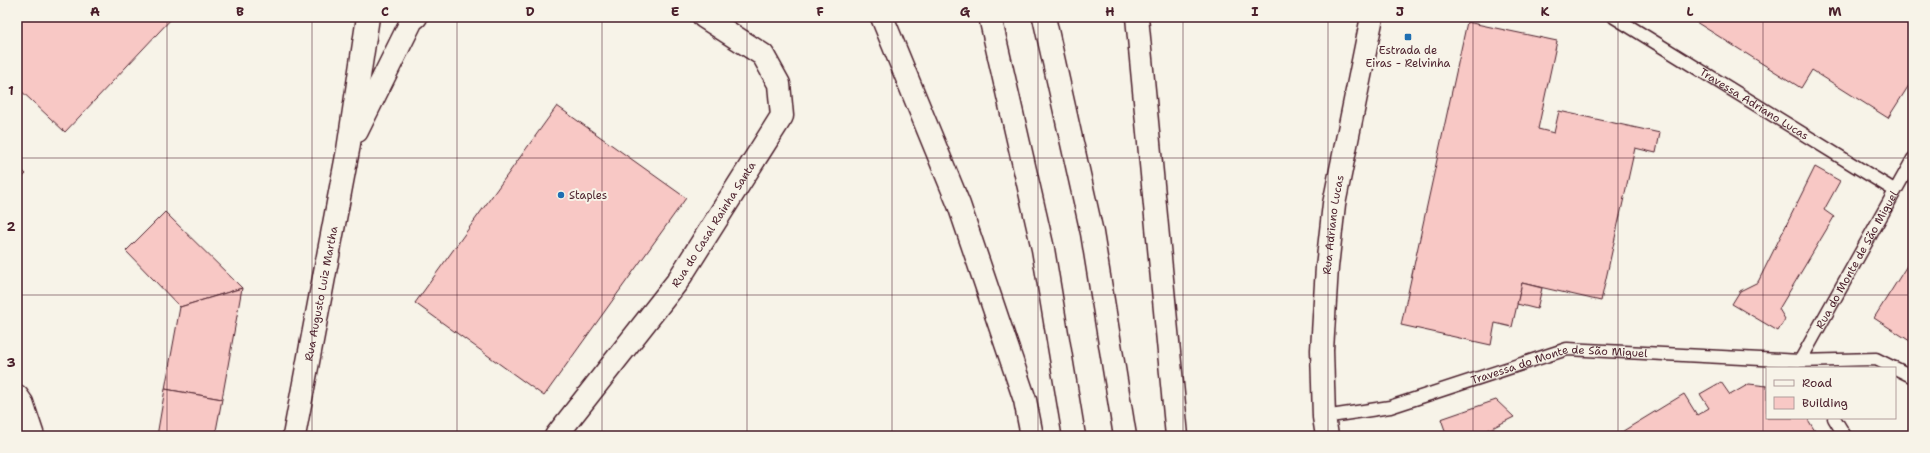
<svg xmlns="http://www.w3.org/2000/svg" width="1930" height="453" viewBox="0 0 1930 453" font-family="'Shantell Sans',sans-serif">
<style>
.building{fill:#f8c8c5;stroke:#4a1f2b}
.lines{fill:none;stroke-linecap:round;stroke-linejoin:round}
.service-casing{stroke:#4a1f2b;stroke-width:15}
.minor-casing{stroke:#4a1f2b;stroke-width:25}
.tertiary-casing{stroke:#4a1f2b;stroke-width:25}
.secondary-casing{stroke:#4a1f2b;stroke-width:25}
.trunk-casing{stroke:#4a1f2b;stroke-width:25}
.service{stroke:#f7f3e8;stroke-width:12}
.minor{stroke:#f7f3e8;stroke-width:22}
.tertiary{stroke:#f7f3e8;stroke-width:22}
.secondary{stroke:#f7f3e8;stroke-width:22}
.trunk{stroke:#f7f3e8;stroke-width:22}
.grid{fill:none;stroke:#4a1f2b;stroke-width:1;stroke-opacity:0.55}
.poi-dot{fill:#1f6fb2;stroke:#f7f3e8;stroke-width:1.5}
.labels{text-anchor:middle;stroke-width:4;stroke-linejoin:round;paint-order:stroke}
.poi-label{font-size:11px;fill:#4a1f2b;stroke:#f7f3e8}
.street-label{font-size:11px;fill:#4a1f2b;stroke:#f7f3e8}
.neatline{fill:none;stroke:#4a1f2b;stroke-width:1.5}
.grid-label{font-size:13px;text-anchor:middle;font-weight:bold;fill:#4a1f2b}
</style>
<rect width="100%" height="100%" fill="#f7f3e8"/>
<filter id="ink" filterUnits="userSpaceOnUse"><feTurbulence type="fractalNoise" baseFrequency=".025" numOctaves="2"/><feDisplacementMap in="SourceGraphic" scale="8" xChannelSelector="R" yChannelSelector="G"/><feConvolveMatrix kernelMatrix="1 2 1 2 8 2 1 2 1" color-interpolation-filters="sRGB"/></filter>
<g filter="url(#ink)">
<g class="building">
<path d="M17,17h156l-108,115 -48,-45z"/>
<path d="M1688,17h225v62l-25,39 -76,-48 -11,18z"/>
<path d="M1467,22l90,19 -19,88 16,4 5,-22 101,22 -4,20 -21,-5 -34,153 -79,-18 -10,44 -17,-4 -4,22 -90,-20z"/>
<path d="M557,106l129,92 -142,198 -129,-93z"/>
<path d="M17,165l9,9 -9,9z"/>
<path d="M1815,167l25,14 -16,29 10,7 -55,92 6,10 -7,12 -46,-27 8,-13 18,-9z"/>
<path d="M165,212l77,76 -62,19 -54,-56z"/>
<path d="M1913,256v87l-39,-25z"/>
<path d="M1522,283l20,5 -5,21 -20,-5z"/>
<path d="M242,288l-20,111 -57,-10 15,-82z"/>
<path d="M1721,382l9,13 19,-11 18,2v32h40l11,18h-203l69,-42 13,21 12,-7 -9,-14z"/>
<path d="M165,389l57,10 -7,37h-58z"/>
<path d="M1496,400l18,17 -38,19h-29l-6,-17z"/>
</g>
<g class="lines">
<defs>
<g id="service">
<path id="s1" d="M1614,17l280,173"/>
<path id="s2" d="M1800,361l113,-202"/>
<path d="M1895,368l18,9"/>
<path id="s3" d="M1324,417l66,-10 177,-58 233,12 76,-2 18,9"/>
<path d="M1834,418l11,18"/>
</g>
<g id="minor">
<path d="M17,396l5,7 11,33"/>
<path id="s4" d="M556,436l121,-154 105,-166 -3,-32 -16,-29 -59,-38"/>
</g>
<g id="tertiary">
<path id="s5" d="M1327,436l-3,-19 -2,-67 5,-83 7,-63 38,-187"/>
</g>
<g id="secondary">
<path d="M357,131l55,-111 4,-3"/>
<path id="s6" d="M294,436l54,-286 20,-133"/>
</g>
<g id="trunk">
<path d="M882,17l77,188 66,195 7,36"/>
<path d="M990,17l53,232 31,187"/>
<path d="M1044,17l48,216 33,203"/>
<path d="M1137,17l40,419"/>
</g>
</defs>
<use href="#service" class="service-casing"/>
<use href="#minor" class="minor-casing"/>
<use href="#tertiary" class="tertiary-casing"/>
<use href="#secondary" class="secondary-casing"/>
<use href="#trunk" class="trunk-casing"/>
<use href="#service" class="service"/>
<use href="#minor" class="minor"/>
<use href="#tertiary" class="tertiary"/>
<use href="#secondary" class="secondary"/>
<use href="#trunk" class="trunk"/>
</g>
</g>
<path class="grid" d="M167,17v419M312,17v419M457,17v419M602,17v419M747,17v419M892,17v419M1038,17v419M1183,17v419M1328,17v419M1473,17v419M1618,17v419M1763,17v419M17,158h1896M17,295h1896"/>
<g class="poi-dot">
<rect x="1404" y="33" width="8" height="8" rx="2"/>
<circle cx="561" cy="195" r="4"/>
</g>
<g class="labels">
<g class="poi-label">
<text x="1408" y="54">Estrada de<tspan x="1408" dy="13">Eiras - Relvinha</tspan></text>
<text x="569" y="199" text-anchor="start">Staples</text>
</g>
<g class="street-label">
<text dy="4" stroke="none"><textPath href="#s1" startOffset="165">Travessa Adriano Lucas</textPath></text>
<text dy="4" stroke="none"><textPath href="#s4" startOffset="264">Rua do Casal Rainha Santa</textPath></text>
<text dy="4" stroke="none"><textPath href="#s5" startOffset="212">Rua Adriano Lucas</textPath></text>
<text dy="4" stroke="none"><textPath href="#s2" startOffset="116">Rua do Monte de São Miguel</textPath></text>
<text dy="4" stroke="none"><textPath href="#s6" startOffset="145">Rua Augusto Luiz Martha</textPath></text>
<text dy="4" stroke="none"><textPath href="#s3" startOffset="243">Travessa do Monte de São Miguel</textPath></text>
</g>
</g>
<rect width="1930" height="453" fill="none" stroke="#f7f3e8" stroke-width="44"/>
<rect x="1766" y="367" width="130" height="52" fill="#f7f3e8" stroke="#b29e9c"/>
<rect x="1774" y="380" width="20" height="6" fill="#f7f3e8" stroke="#b29e9c"/>
<text x="1802" y="387" font-size="12" fill="#4a1f2b">Road</text>
<rect x="1774" y="397" width="20" height="12" fill="#f8c8c5" stroke="#b29e9c"/>
<text x="1802" y="407" font-size="12" fill="#4a1f2b">Building</text>
<rect x="22" y="22" width="1886" height="409" class="neatline"/>
<g class="grid-label">
<text x="95" y="16">A</text>
<text x="240" y="16">B</text>
<text x="385" y="16">C</text>
<text x="530" y="16">D</text>
<text x="675" y="16">E</text>
<text x="820" y="16">F</text>
<text x="965" y="16">G</text>
<text x="1110" y="16">H</text>
<text x="1255" y="16">I</text>
<text x="1400" y="16">J</text>
<text x="1545" y="16">K</text>
<text x="1690" y="16">L</text>
<text x="1835" y="16">M</text>
<text x="11" y="95">1</text>
<text x="11" y="231">2</text>
<text x="11" y="367">3</text>
</g>
</svg>
